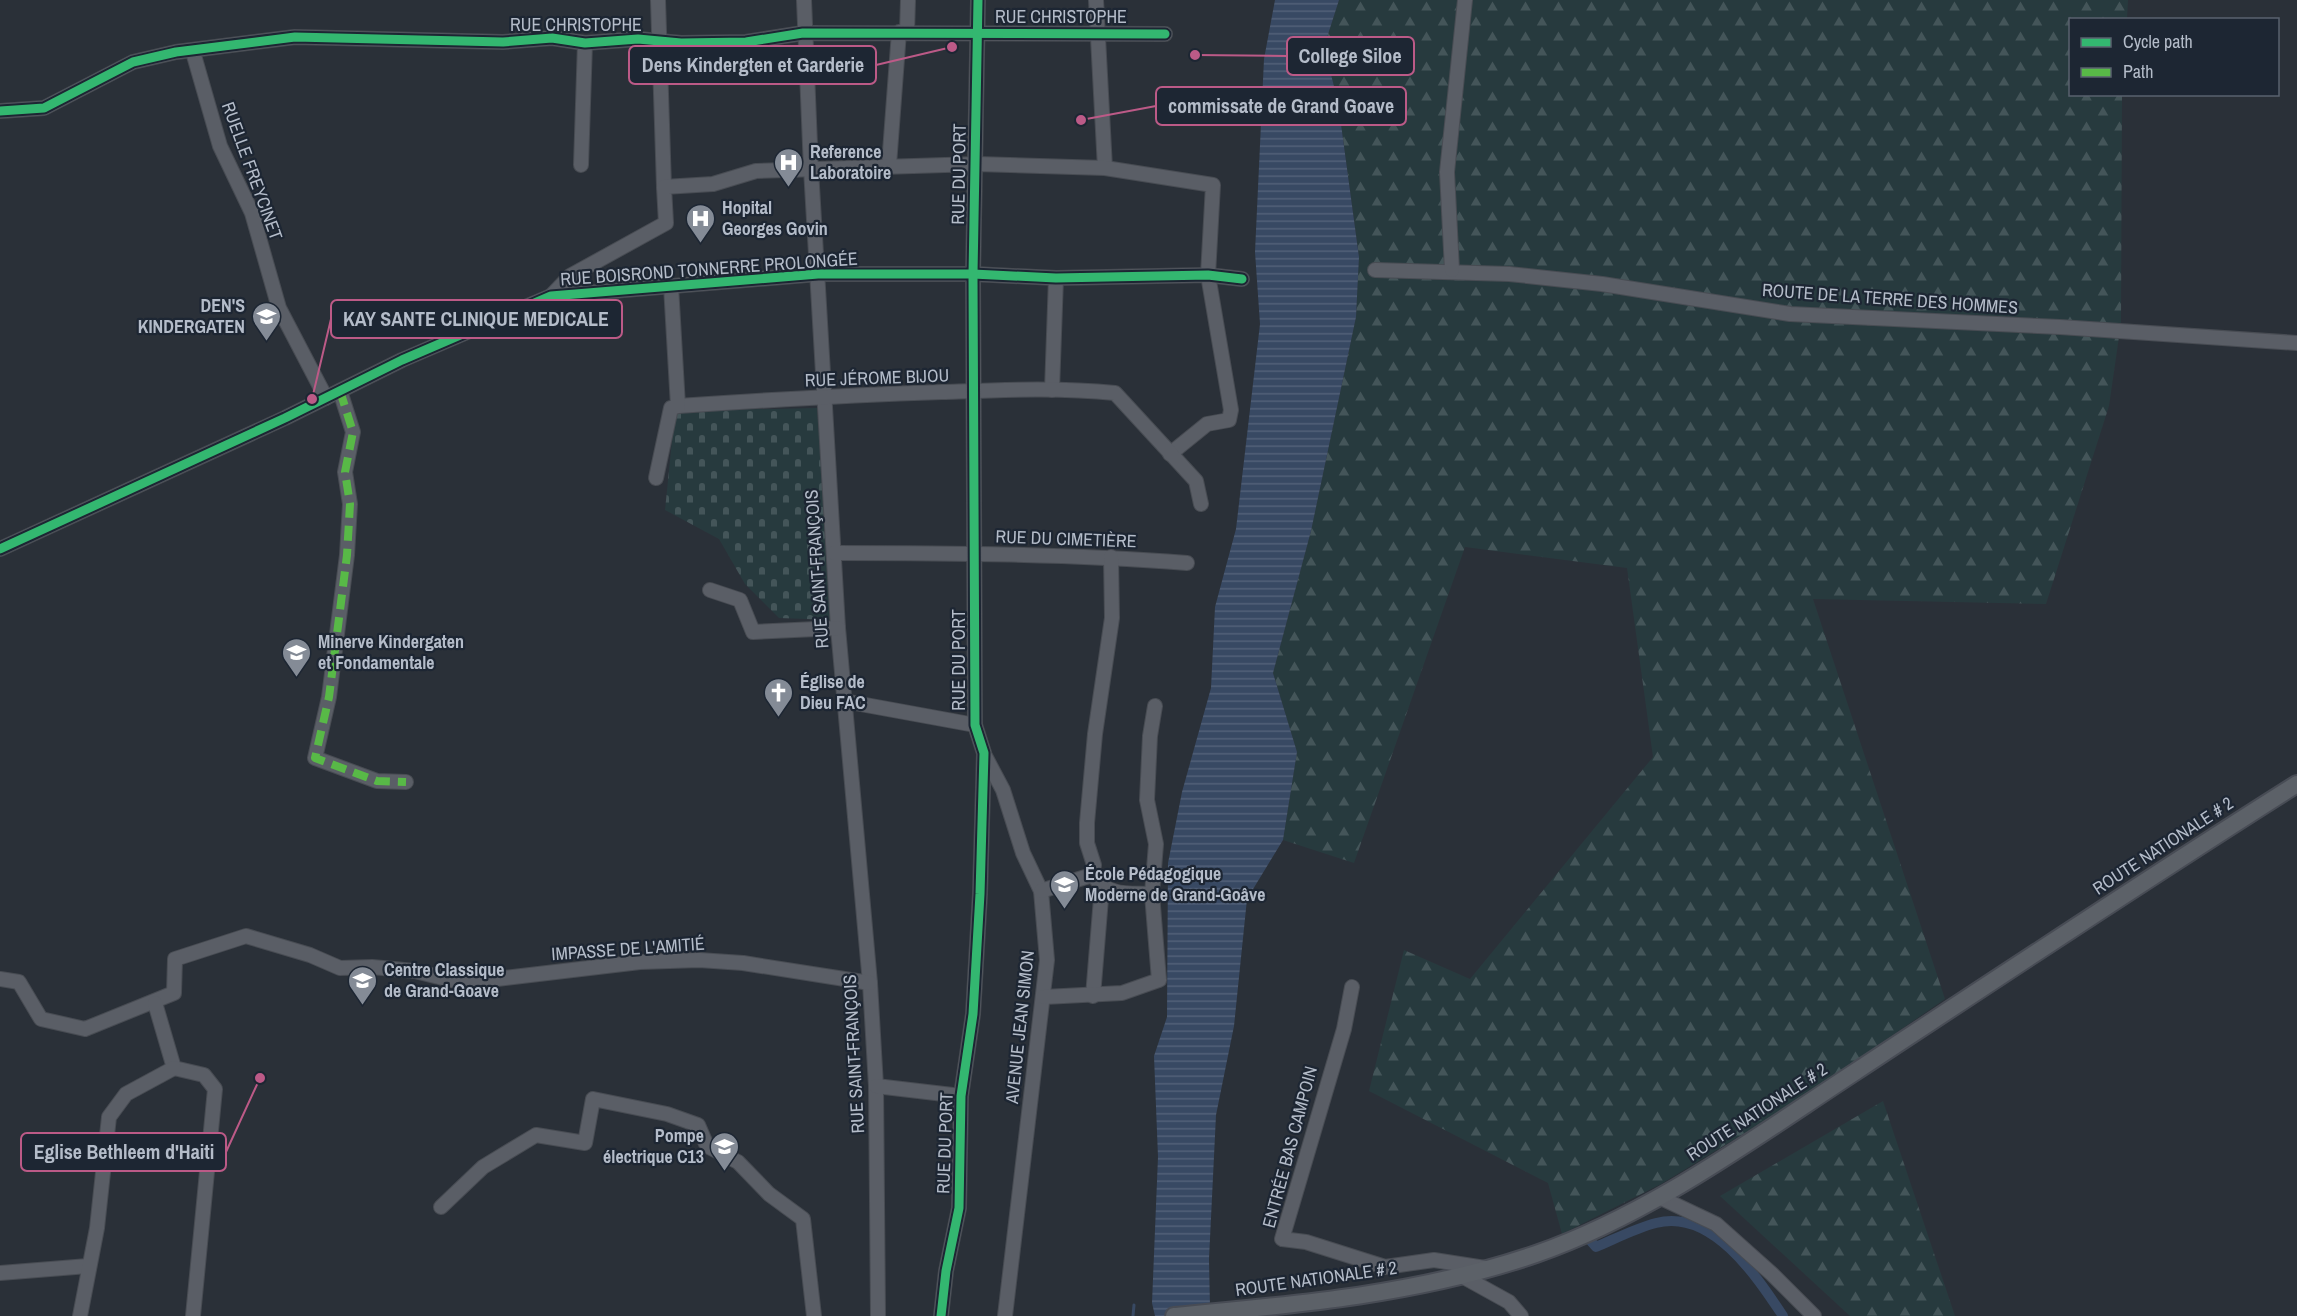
<svg xmlns="http://www.w3.org/2000/svg" width="2297" height="1316" viewBox="0 0 2297 1316" font-family="'Archivo Narrow',sans-serif">
<style>
.forest{fill:url(#forest-firs)}
.cemetery{fill:url(#cemetery-stones)}
.water{fill:url(#water-rules)}
.lines{fill:none;stroke-linecap:round;stroke-linejoin:round}
.stream{stroke:#384963;stroke-width:3}
.canal{stroke:#384963;stroke-width:10}
.minor-casing{stroke:#484c53;stroke-width:16}
.major-casing{stroke:#484c55;stroke-width:20}
.minor{stroke:#5a5e66;stroke-width:14}
.major{stroke:#5c6168;stroke-width:16}
.quiet{stroke:#58b947;stroke-width:8;stroke-dasharray:15 8;stroke-linecap:butt}
.cycleway-casing{stroke:#1d2633;stroke-width:13}
.cycleway{stroke:#33b770;stroke-width:9}
.labels{text-anchor:middle;stroke-width:4.5;stroke-linejoin:round;paint-order:stroke}
.street-label{font-size:18px;fill:#b4bcc9;stroke:#1d2633}
.poi-label{font-size:18px;font-weight:bold;fill:#b4bcc9;stroke:#1d2633;text-anchor:start}
.leader{fill:none;stroke:#bc5a87;stroke-width:2}
.callout-dot{fill:#bc5a87;stroke:#1d2633;stroke-width:2}
.callout{fill:#1d2633;stroke:#bc5a87;stroke-width:2}
.callout-label{font-size:20px;text-anchor:middle;font-weight:bold;fill:#b4bcc9}
</style>
<defs>
<pattern id="forest-firs" width="22" height="20" patternUnits="userSpaceOnUse" patternTransform="scale(1.5)"><rect width="22" height="20" fill="#273a3e"/><path d="M5 1l3.5 6h-7zM16 11l3.5 6h-7z" fill="#445559"/></pattern>
<pattern id="cemetery-stones" width="16" height="16" patternUnits="userSpaceOnUse" patternTransform="scale(1.5)"><rect width="16" height="16" fill="#273a3e"/><path d="M2 7V4a2 2 0 0 1 4 0v3zM10 15v-3a2 2 0 0 1 4 0v3z" fill="#445559"/></pattern>
<pattern id="water-rules" width="6" height="5" patternUnits="userSpaceOnUse" patternTransform="scale(1.5)"><rect width="6" height="5" fill="#384963"/><path d="M0 2.5h6" fill="none" stroke="#526178"/></pattern>
</defs>
<rect width="100%" height="100%" fill="#2a3038"/>
<g class="forest">
<path d="M1339,0h789l-1,19 -57,1v74l52,1 -1,228 -12,83 -63,198 -233,-5 132,400 -148,102 -136,83 -99,50 -14,-51 -179,-92 35,-141 66,29 183,-222 -26,-189 -162,-21 -111,316 -71,-23 14,-88 -24,-79 38,-142 45,-214 3,-61 -21,-154 -14,-55z"/>
<path d="M1883,1101l72,215h-105l-130,-120z"/>
</g>
<path class="cemetery" d="M817,408l16,212 -54,-2 -34,-34 -26,-45 -54,-29 10,-99z"/>
<path class="water" d="M1275,0h64l-15,47 14,55 21,155 -3,60 -45,214 -38,142 24,79 -14,88 -36,59 -13,127 -18,89 -7,144 1,48 4,9h-59l-3,-13 6,-146 -4,-101 13,-39 1,-154 14,-71 29,-104 4,-81 21,-78 24,-205 -5,-72 9,-193z"/>
<g class="lines">
<path class="stream" d="M1133,1316l1,-11"/>
<path class="canal" d="M1589,1239l7,8c19,-8 40,-19 60,-24 56,-15 101,54 127,93"/>
<defs>
<g id="minor">
<path d="M658,0l6,187"/>
<path d="M804,0l7,169 27,459 32,355 6,103 2,230"/>
<path d="M1096,0l9,168"/>
<path d="M907,32l1,-32"/>
<path d="M193,52l27,94 32,67 27,95 47,90"/>
<path d="M0,111l44,-3 89,-46 43,-10 119,-15 208,5 49,-4 33,5 53,-4 43,4 65,-1 57,-9 362,1"/>
<path d="M581,165l4,-122"/>
<path d="M889,165l10,-133"/>
<path d="M1375,270l134,4 93,10 188,30 270,13 237,16"/>
<path d="M1452,270l-5,-98 18,-172"/>
<path d="M551,296l19,-20 96,-53 -2,-36 49,-3 43,-13 221,-7 128,4 108,17 -5,90 23,135 -2,10 -22,4 -37,30"/>
<path d="M1052,390l4,-112"/>
<path d="M340,391l13,41 -8,40 5,32 -3,51 -18,142 -14,61 62,23 29,1"/>
<path d="M678,406c88,-6 176,-11 264,-14 57,-2 115,-5 173,1l81,88 5,23"/>
<path d="M656,478l15,-70 7,-2 -7,-120"/>
<path d="M0,549l285,-131 117,-58 149,-64 267,-22h155l83,4 152,-3 34,4"/>
<path d="M834,553c118,0 236,1 353,10"/>
<path d="M710,590l30,10 13,32 85,-4"/>
<path d="M844,701l131,24"/>
<path d="M985,756l18,34 20,63 18,38 6,69 -42,356"/>
<path d="M1092,875l2,-10 -7,-22v-20l8,-89 17,-116 -1,-61"/>
<path d="M1041,891l51,-16c19,22 33,18 60,19"/>
<path d="M0,979l19,3 22,37 44,10 89,-36 1,-34 71,-23 64,19 30,13 32,-1 43,4 48,12 177,-21 59,-2 44,3 127,20"/>
<path d="M1352,987l-8,42 -62,210 24,3 79,25 49,-7 51,8"/>
<path d="M1093,996l9,-110"/>
<path d="M1044,997l78,-4 37,-13 -7,-86 4,-50 -9,-44 3,-64 5,-30"/>
<path d="M155,1003l19,65 30,7 11,14 -22,227"/>
<path d="M876,1086l85,10"/>
<path d="M1659,1197l57,27 56,50 42,42"/>
<path d="M441,1207l42,-40 53,-32 49,8 8,-44 74,15 31,11 9,21 31,16 31,32 34,25 11,97"/>
<path d="M0,1273l88,-7"/>
<path d="M1462,1276l47,26 12,14"/>
<path d="M80,1316l17,-88 12,-111 17,-23 48,-26"/>
<path d="M941,1316l5,-45 13,-63 2,-112 12,-82 7,-120 4,-141 -9,-28 -2,-451 5,-274"/>
</g>
<path id="major" d="M1174,1316c121,-11 246,-22 362,-62 115,-40 218,-116 319,-182 147,-97 293,-194 442,-288"/>
</defs>
<use href="#minor" class="minor-casing"/>
<use href="#major" class="major-casing"/>
<use href="#minor" class="minor"/>
<use href="#major" class="major"/>
<path class="quiet" d="M340,391l13,41 -8,40 5,32 -3,51 -18,142 -14,61 62,23 29,1"/>
<defs>
<g id="cycleway">
<path d="M0,111l44,-3 89,-46 43,-10 119,-15 208,5 49,-4 33,5 53,-4 43,4 65,-1 57,-9 362,1"/>
<path d="M0,549l285,-131 117,-58 149,-64 267,-22h155l83,4 152,-3 34,4"/>
<path d="M941,1316l5,-45 13,-63 2,-112 12,-82 7,-120 4,-141 -9,-28 -2,-451 5,-274"/>
</g>
</defs>
<use href="#cycleway" class="cycleway-casing"/>
<use href="#cycleway" class="cycleway"/>
</g>
<defs>
<symbol id="hospital-pin" viewBox="-11 -11 22 30"><path d="M0 17L-7.5 6A9.5 9.5 0 1 1 7.5 6Z" fill="#848b96" stroke="#1d2633"/><path d="M-5-5h3v3.5h4V-5h3V5h-3V1.5h-4V5h-3Z" fill="#fff"/></symbol>
<symbol id="school-pin" viewBox="-11 -11 22 30"><path d="M0 17L-7.5 6A9.5 9.5 0 1 1 7.5 6Z" fill="#848b96" stroke="#1d2633"/><path d="M0-5L7-2L0 1L-7-2ZM-4 1L0 2.5L4 1V4Q0 6-4 4Z" fill="#fff"/></symbol>
<symbol id="church-pin" viewBox="-11 -11 22 30"><path d="M0 17L-7.5 6A9.5 9.5 0 1 1 7.5 6Z" fill="#848b96" stroke="#1d2633"/><path d="M-1.2-6h2.4v3.5h3.3v2.4h-3.3V6h-2.4V-.1h-3.3v-2.4h3.3Z" fill="#fff"/></symbol>
<symbol id="university-pin" viewBox="-11 -11 22 30"><path d="M0 17L-7.5 6A9.5 9.5 0 1 1 7.5 6Z" fill="#848b96" stroke="#1d2633"/><path d="M0-5L7-2L0 1L-7-2ZM-4 1L0 2.5L4 1V4Q0 6-4 4Z" fill="#fff"/></symbol>
</defs>
<g fill-rule="evenodd">
<use href="#hospital-pin" x="772" y="146" width="33" height="45"/>
<use href="#hospital-pin" x="684" y="202" width="33" height="45"/>
<use href="#school-pin" x="250" y="300" width="33" height="45"/>
<use href="#school-pin" x="280" y="636" width="33" height="45"/>
<use href="#church-pin" x="762" y="676" width="33" height="45"/>
<use href="#school-pin" x="1048" y="868" width="33" height="45"/>
<use href="#university-pin" x="346" y="964" width="33" height="45"/>
<use href="#school-pin" x="708" y="1130" width="33" height="45"/>
</g>
<g class="labels">
<g class="street-label">
<text x="1061" y="23">RUE CHRISTOPHE</text>
<text x="576" y="31">RUE CHRISTOPHE</text>
<text transform="translate(252 171) rotate(70)" y="6">RUELLE FREYCINET</text>
<text transform="translate(959 174) rotate(-89)" y="6">RUE DU PORT</text>
<text transform="translate(709 269) rotate(-4)" y="6">RUE BOISROND TONNERRE PROLONGÉE</text>
<text transform="translate(1890 299) rotate(4)" y="6">ROUTE DE LA TERRE DES HOMMES</text>
<text transform="translate(877 378) rotate(-2)" y="6">RUE JÉROME BIJOU</text>
<text transform="translate(1066 539) rotate(2)" y="6">RUE DU CIMETIÈRE</text>
<text transform="translate(817 569) rotate(-94)" y="6">RUE SAINT-FRANÇOIS</text>
<text transform="translate(959 660) rotate(-90)" y="6">RUE DU PORT</text>
<text transform="translate(2163 846) rotate(-33)" y="6">ROUTE NATIONALE # 2</text>
<text transform="translate(628 949) rotate(-4)" y="6">IMPASSE DE L'AMITIÉ</text>
<text transform="translate(1020 1027) rotate(-84)" y="6">AVENUE JEAN SIMON</text>
<text transform="translate(854 1054) rotate(-93)" y="6">RUE SAINT-FRANÇOIS</text>
<text transform="translate(1757 1112) rotate(-33)" y="6">ROUTE NATIONALE # 2</text>
<text transform="translate(945 1143) rotate(-88)" y="6">RUE DU PORT</text>
<text transform="translate(1290 1147) rotate(-75)" y="6">ENTRÉE BAS CAMPOIN</text>
<text transform="translate(1316 1279) rotate(-8)" y="6">ROUTE NATIONALE # 2</text>
</g>
<g class="poi-label">
<text x="810" y="158">Reference<tspan x="810" dy="21">Laboratoire</tspan></text>
<text x="722" y="214">Hopital<tspan x="722" dy="21">Georges Govin</tspan></text>
<text x="245" y="312" text-anchor="end">DEN'S<tspan x="245" dy="21">KINDERGATEN</tspan></text>
<text x="318" y="648">Minerve Kindergaten<tspan x="318" dy="21">et Fondamentale</tspan></text>
<text x="800" y="688">Église de<tspan x="800" dy="21">Dieu FAC</tspan></text>
<text x="1085" y="880">École Pédagogique<tspan x="1085" dy="21">Moderne de Grand-Goâve</tspan></text>
<text x="384" y="976">Centre Classique<tspan x="384" dy="21">de Grand-Goave</tspan></text>
<text x="704" y="1142" text-anchor="end">Pompe<tspan x="704" dy="21">électrique C13</tspan></text>
</g>
</g>
<path class="leader" d="M1195 55L1287 56M952 47L876 65M1081 120L1156 106M312 399L331 319M260 1078L226 1152"/>
<g class="callout-dot">
<circle cx="1195" cy="55" r="6"/>
<circle cx="952" cy="47" r="6"/>
<circle cx="1081" cy="120" r="6"/>
<circle cx="312" cy="399" r="6"/>
<circle cx="260" cy="1078" r="6"/>
</g>
<g class="callout">
<rect x="1287" y="37" width="127" height="38" rx="6"/>
<rect x="629" y="46" width="247" height="38" rx="6"/>
<rect x="1156" y="87" width="250" height="38" rx="6"/>
<rect x="331" y="300" width="291" height="38" rx="6"/>
<rect x="21" y="1133" width="205" height="38" rx="6"/>
</g>
<g class="callout-label">
<text x="1350" y="63">College Siloe</text>
<text x="753" y="72">Dens Kindergten et Garderie</text>
<text x="1281" y="113">commissate de Grand Goave</text>
<text x="476" y="326">KAY SANTE CLINIQUE MEDICALE</text>
<text x="124" y="1159">Eglise Bethleem d'Haiti</text>
</g>
<rect x="2069" y="18" width="210" height="78" fill="#1d2633" stroke="#59626f" stroke-width="1.5"/>
<rect x="2081" y="38" width="30" height="9" fill="#33b770" stroke="#59626f" stroke-width="1.5"/>
<text x="2123" y="48" font-size="18" fill="#b4bcc9">Cycle path</text>
<rect x="2081" y="68" width="30" height="9" fill="#58b947" stroke="#59626f" stroke-width="1.5"/>
<text x="2123" y="78" font-size="18" fill="#b4bcc9">Path</text>
</svg>
